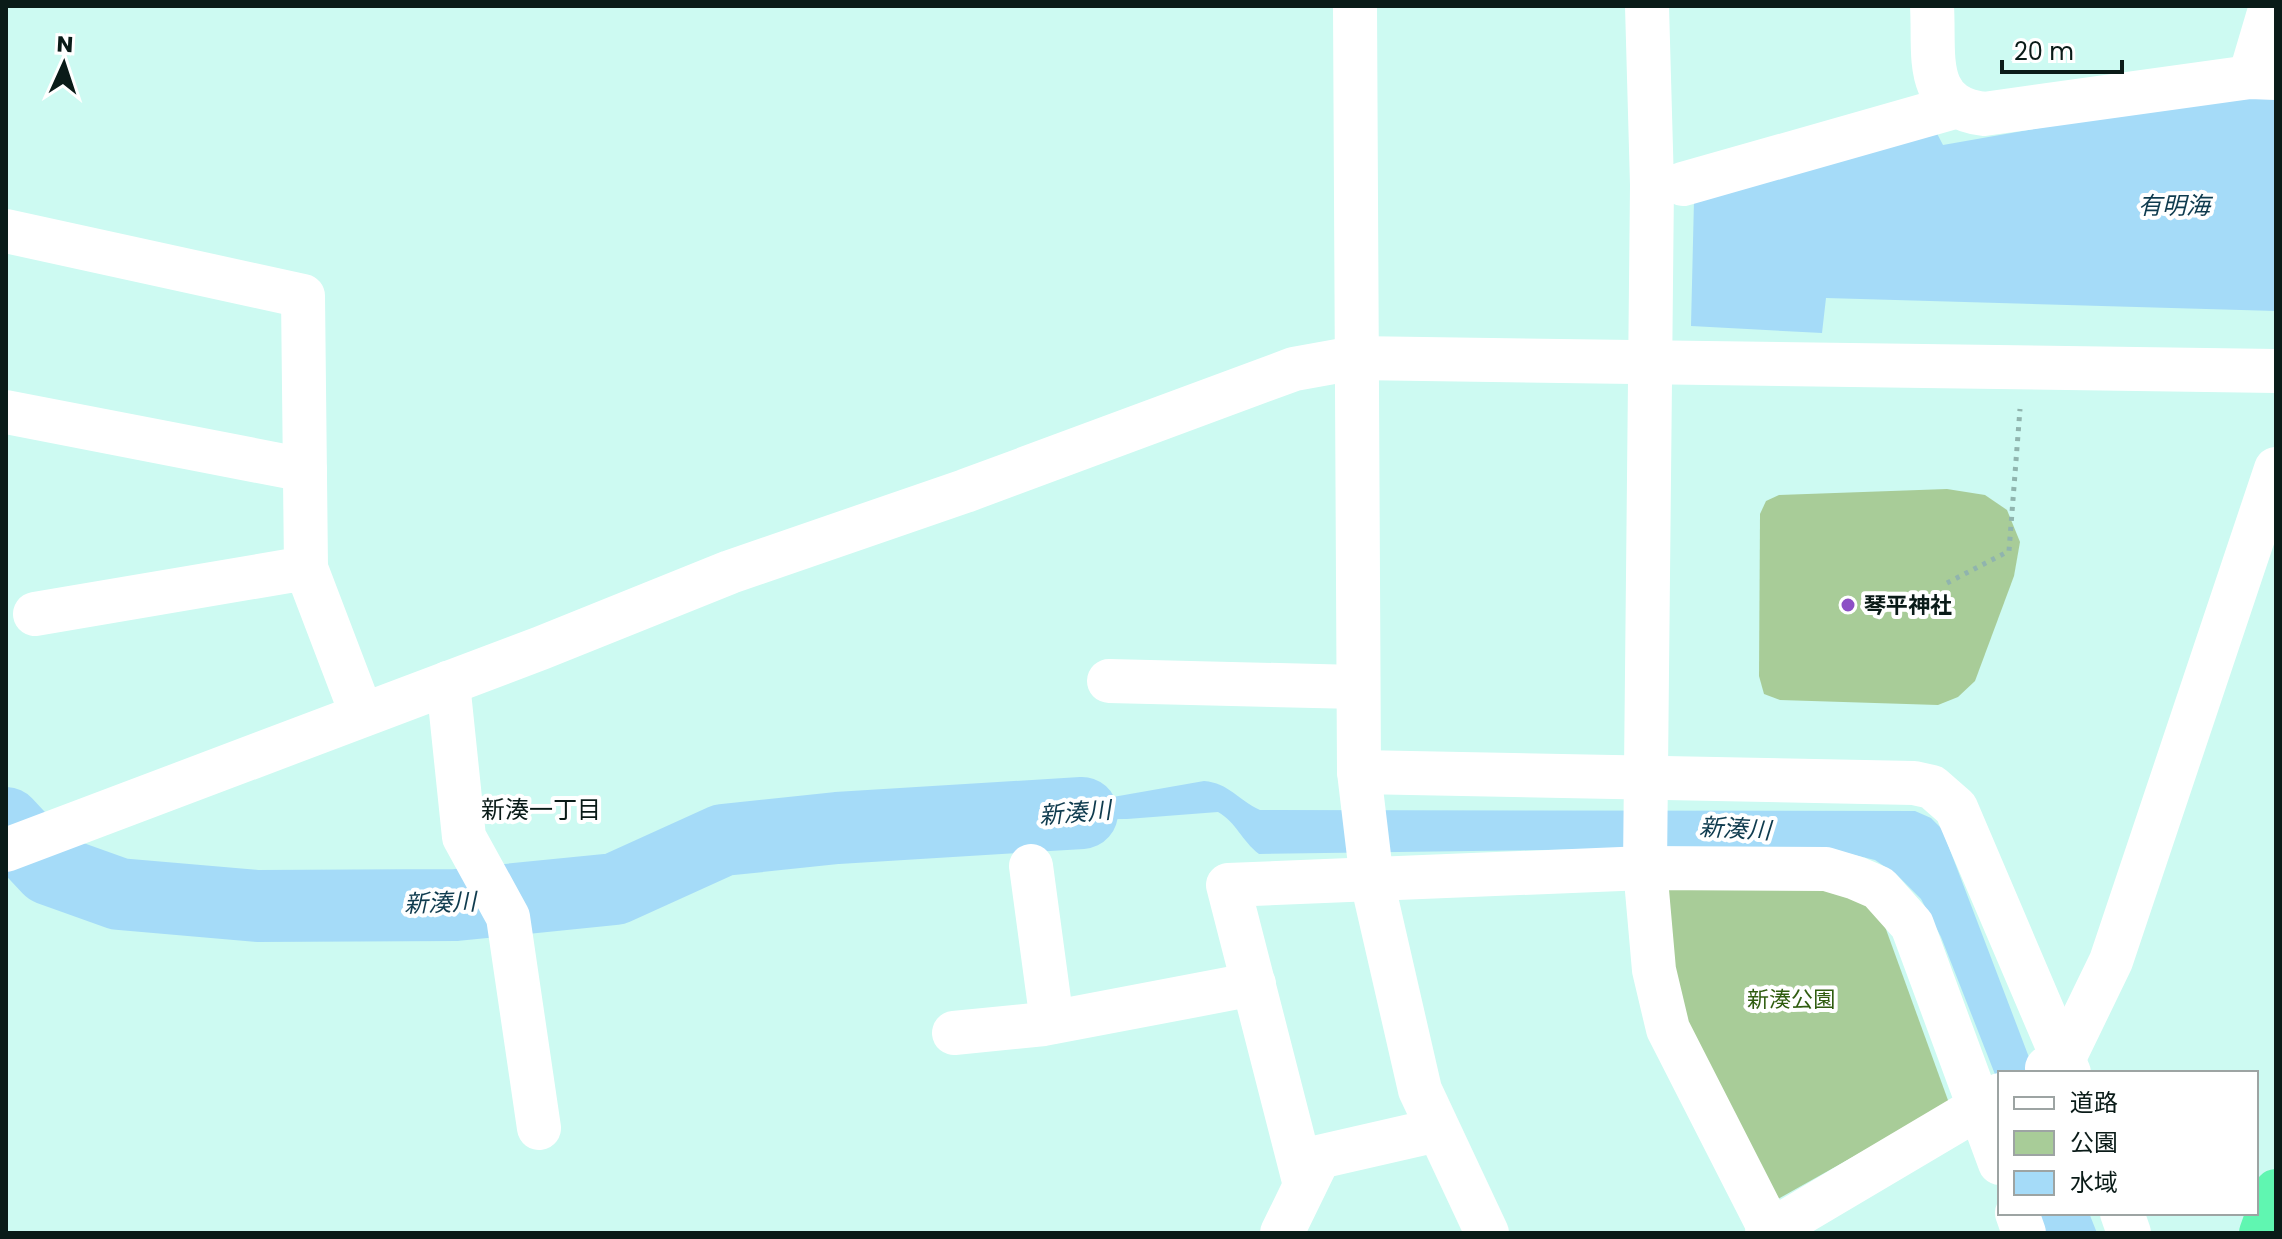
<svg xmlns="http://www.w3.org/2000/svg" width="2282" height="1239" viewBox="0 0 2282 1239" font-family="Poppins,'Noto Sans JP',sans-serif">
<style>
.green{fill:#a8cc98}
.water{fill:#a5dbf8}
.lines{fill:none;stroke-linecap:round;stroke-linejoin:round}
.river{stroke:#a5dbf8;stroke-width:72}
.path{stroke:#90b4ae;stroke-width:5;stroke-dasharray:4 6;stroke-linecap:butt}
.street{stroke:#fff;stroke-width:44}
.secondary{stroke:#fff;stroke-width:44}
.highway{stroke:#60f6b1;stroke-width:44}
.poi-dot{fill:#8c4fc5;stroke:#fff;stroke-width:3}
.labels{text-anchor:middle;stroke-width:8;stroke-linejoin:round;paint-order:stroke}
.poi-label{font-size:22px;font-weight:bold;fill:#0a1b18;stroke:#fff;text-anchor:start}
.park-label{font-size:22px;fill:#305d10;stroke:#fff}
.water-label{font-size:24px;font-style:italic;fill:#0f3b4e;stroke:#fff}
.neighbourhood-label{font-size:24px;fill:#0a1b18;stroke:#fff}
</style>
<rect width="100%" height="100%" fill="#cdfaf2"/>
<g class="green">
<path d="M1947,489l38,6 22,15 13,32 -6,34 -39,105 -17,16 -20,8 -158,-5 -16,-6 -5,-18 1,-162 6,-13 13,-6z"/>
<path d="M1659,879l158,7 58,13 74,204 -180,101 -91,-175z"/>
</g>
<g class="water">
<path d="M2227,95l49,1v215l-450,-13 -4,35 -131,-7 3,-126 236,-80 13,25z"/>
<path d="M1204,781c25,2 34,19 56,29l655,1 16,7 11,11 93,244h-35v14l-59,-150 -20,-38 -24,-24 -22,-15 -38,-9 -90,-4 -488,7c-17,-13 -23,-32 -41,-42l-91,7 -145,1z"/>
<path d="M2039,1213h50l8,20h-52z"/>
</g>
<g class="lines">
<path class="river" d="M6,823l43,46 70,25 138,12 199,-1 159,-16 108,-49 114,-12 245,-15"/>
<path class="path" d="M1947,583l62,-32 11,-142"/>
<g class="street">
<path d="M1647,6l5,179 -7,683 9,102 14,59 104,204"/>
<path d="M1932,6c3,49 -10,100 52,108l266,-37 26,1"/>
<path d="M2250,77l21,-71"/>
<path d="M1683,184l271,-77"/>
<path d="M6,231l297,65 3,272"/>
<path d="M6,412l299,58"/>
<path d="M35,614l271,-46 56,147"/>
<path d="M1109,681l249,6"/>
<path d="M448,683l16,154 44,80 31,211"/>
<path d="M1359,772l555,11 18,4 24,21 113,265"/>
<path d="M6,850l535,-202 189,-76 235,-81 329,-122 61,-11 921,13"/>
<path d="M1031,866l21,156"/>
<path d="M954,1033l90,-9 210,-40"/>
<path d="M2047,1068l17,-10 47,-97 165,-492"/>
<path d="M1305,1185l-77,-300 417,-17 181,1 30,9 23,10 33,37 88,238"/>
<path d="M2017,1213l7,20"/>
<path d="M2122,1213l7,20"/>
<path d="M1282,1233l37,-76 118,-27"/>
<path d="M1767,1233l233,-138"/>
</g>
<path class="secondary" d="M1355,6l4,766 13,109 48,209 67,143"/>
<path class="highway" d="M2261,1233l15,-42"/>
</g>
<circle class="poi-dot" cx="1848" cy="605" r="8"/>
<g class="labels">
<g class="poi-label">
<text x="1864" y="613">琴平神社</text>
</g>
<g class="park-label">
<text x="1791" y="1007">新湊公園</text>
</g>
<g class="water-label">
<text x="2174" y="214">有明海</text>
<text transform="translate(1075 813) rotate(-5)" y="8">新湊川</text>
<text transform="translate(1735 829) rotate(3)" y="8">新湊川</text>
<text transform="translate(440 903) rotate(-2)" y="8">新湊川</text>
</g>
<g class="neighbourhood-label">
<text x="541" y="818">新湊一丁目</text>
</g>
</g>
<rect width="2282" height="1239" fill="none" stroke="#0a1b18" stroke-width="16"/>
<rect x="1998" y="1071" width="260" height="144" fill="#ffffff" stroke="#9da4a3" stroke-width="2"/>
<rect x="2014" y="1097" width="40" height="12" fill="#ffffff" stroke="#9da4a3" stroke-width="2"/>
<text x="2070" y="1111" font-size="24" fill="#0a1b18">道路</text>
<rect x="2014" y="1131" width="40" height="24" fill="#a8cc98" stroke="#9da4a3" stroke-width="2"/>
<text x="2070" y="1151" font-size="24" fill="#0a1b18">公園</text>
<rect x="2014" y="1171" width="40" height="24" fill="#a5dbf8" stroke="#9da4a3" stroke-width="2"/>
<text x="2070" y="1191" font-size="24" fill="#0a1b18">水域</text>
<g transform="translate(64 64) rotate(3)" stroke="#ffffff" stroke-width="6" paint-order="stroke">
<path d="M0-6L14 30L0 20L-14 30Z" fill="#0a1b18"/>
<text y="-12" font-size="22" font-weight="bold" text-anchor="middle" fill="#0a1b18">N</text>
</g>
<path d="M2002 60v12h120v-12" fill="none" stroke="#0a1b18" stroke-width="4"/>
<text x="2014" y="60" font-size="24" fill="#0a1b18" stroke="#ffffff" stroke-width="6" paint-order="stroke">20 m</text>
</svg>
